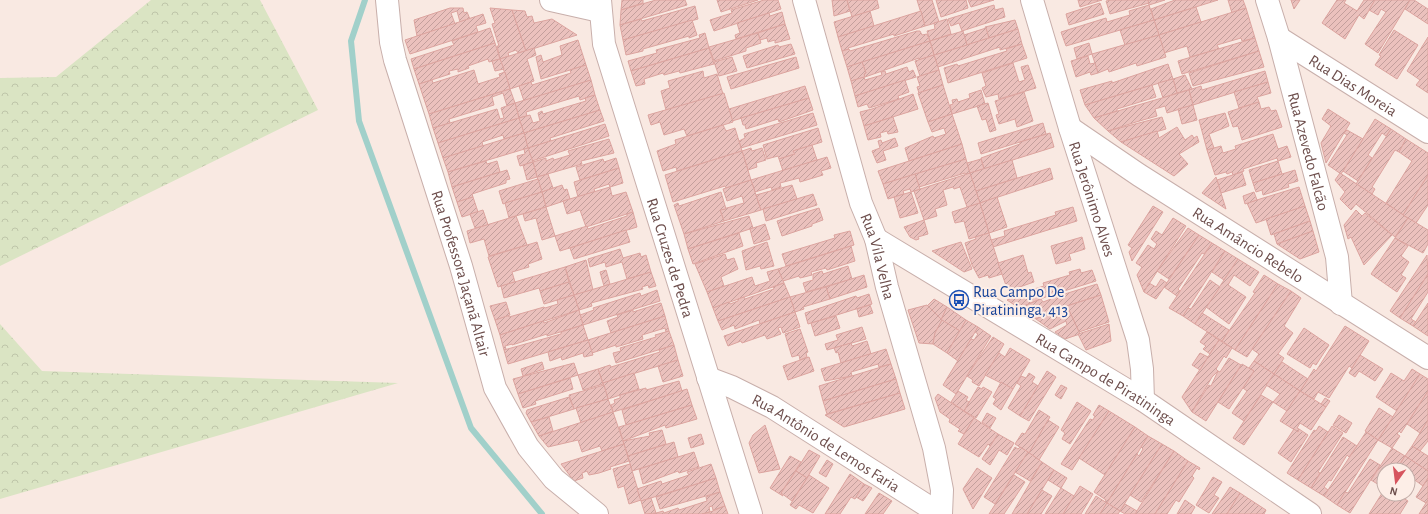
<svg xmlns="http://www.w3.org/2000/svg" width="1428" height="514" viewBox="0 0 1428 514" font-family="'Alegreya Sans',sans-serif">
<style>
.forest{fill:url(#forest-crowns)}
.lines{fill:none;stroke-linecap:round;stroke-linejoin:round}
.stream{stroke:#a1d0ca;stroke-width:6}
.building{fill:url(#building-hatch);stroke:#dca49f}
.street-casing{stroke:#c8afab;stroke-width:24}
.street{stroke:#fff;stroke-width:22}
.labels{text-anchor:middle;stroke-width:4;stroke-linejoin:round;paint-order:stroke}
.street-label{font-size:16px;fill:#6d4e4c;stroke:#fdeee7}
.transit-label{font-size:16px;fill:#164399;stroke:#fdeee7;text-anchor:start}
</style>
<defs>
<pattern id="forest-crowns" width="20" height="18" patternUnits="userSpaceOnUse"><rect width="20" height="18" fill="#dae4c3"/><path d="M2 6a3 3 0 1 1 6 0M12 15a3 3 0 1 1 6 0" fill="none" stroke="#bec5a9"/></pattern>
<pattern id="building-hatch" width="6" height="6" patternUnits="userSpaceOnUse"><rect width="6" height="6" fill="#ebc1bd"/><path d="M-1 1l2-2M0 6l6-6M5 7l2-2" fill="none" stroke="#c39f9c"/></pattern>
</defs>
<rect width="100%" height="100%" fill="#f9e9e2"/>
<g class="forest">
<path d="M151,0h109l58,110 -318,156v-188l56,-1z"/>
<path d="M0,324l42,47 356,12 -398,116z"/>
</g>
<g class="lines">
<path class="stream" d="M365,0l-14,41 8,80 112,307 71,86"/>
</g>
<g class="building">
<path d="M622,0h21v3l-22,7z"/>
<path d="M656,0h29l2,5 -67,20 1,-15z"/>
<path d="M717,0h41l-37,12z"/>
<path d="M764,0h14l3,9 -67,22 -4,-11 22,-7 -1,-3z"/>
<path d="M832,0h15l3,11 -16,5z"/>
<path d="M847,0h30l2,8 -27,9z"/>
<path d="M917,0h15l7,22 -14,4z"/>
<path d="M936,0h30l2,8 -27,9z"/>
<path d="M968,0h26l-23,7z"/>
<path d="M1078,0h24l-22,7z"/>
<path d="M1111,0h37l1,3 -39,11 -4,-13z"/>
<path d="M1148,0h17l-16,5z"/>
<path d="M1175,0h43l-64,20 -3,-11z"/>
<path d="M1228,0h15l3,8 -14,5z"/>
<path d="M1291,0h9l-6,9z"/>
<path d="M1337,0h9l-2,3 13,8 7,-11h11l-11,19 -5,-4 -14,24 -23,-16z"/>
<path d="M1375,0h35l-32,53 -13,-9 21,-32 -5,-3 -3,6 -9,-5z"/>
<path d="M1410,0h4l14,9v15l-23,-15z"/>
<path d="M1100,3l4,11 -35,11 -3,-11z"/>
<path d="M994,5l1,5 8,-2 2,9 -43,14 -3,-8 -8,3 -3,-7z"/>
<path d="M1149,5l5,15 -88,26 -5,-14 45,-14 1,4 23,-7 -1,-4z"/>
<path d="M695,6l3,13 -75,21 -3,-15 21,-6 1,2z"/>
<path d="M1196,7l5,15 -42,13 -5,-15z"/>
<path d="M450,8h13l1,5 3,-1 3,7 -10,3 -3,-11 -6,2 4,11 -38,12 -3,-16z"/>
<path d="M490,8l22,2 14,41 -8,2 -2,-3 -8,3 1,3 -9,3 -3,-13h2l-7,-22 3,-1z"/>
<path d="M1246,8l9,30 -13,3 -1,-3 -24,7 2,4 -29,8 -3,-11 -23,7 -5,-18z"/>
<path d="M512,10l13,1 2,6 5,-1 2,7 18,-4 25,16 -51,16z"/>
<path d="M870,11l4,15 -36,11 -4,-15z"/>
<path d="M921,11l4,15 -31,10v-2l-46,14 1,1 -7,2 -4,-14z"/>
<path d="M782,12l3,12 -49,15 -1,-4 5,-2 -3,-10 32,-10 1,3z"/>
<path d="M483,14l3,9 -10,3 2,6 -68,22 -5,-14z"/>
<path d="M947,19l4,15 -21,7 -3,-10 8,-2 -1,-6z"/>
<path d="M692,20l5,15 -8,3v-2l-46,13v2l-17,4 -3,-15z"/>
<path d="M1015,20l3,9 -29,9 -4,-11z"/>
<path d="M1154,20l5,15 -34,10 -5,-15z"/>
<path d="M785,24l5,15 -15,4v-3l-7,2 -1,-4 -7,2 -2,-7z"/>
<path d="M490,28l5,15 -81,26 -3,-10 43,-14 -2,-4z"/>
<path d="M986,28l3,10 -22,7 -3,-10z"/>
<path d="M1018,29l4,15 -22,6v-3l-62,20 -4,-12z"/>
<path d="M1394,30l24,15 -21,34 -22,-14 6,-9 -2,-1z"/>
<path d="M917,31h3l2,4 5,-1 3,7 -83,26 -5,-16 7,-2 1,2z"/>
<path d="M963,31l4,14 -33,10 -4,-14z"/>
<path d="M705,33l4,15 -78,23 -3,-10 29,-8 -1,-3 44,-12 -1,-3z"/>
<path d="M758,33l3,10 -15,5v3l-32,10 -5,-14z"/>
<path d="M1159,35l7,22 -29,9 -1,-3 -27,9 -1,-3 -10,4 -6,-19z"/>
<path d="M1428,37v56l-12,-8 4,-5 -13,-9z"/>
<path d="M1255,38l4,13 -77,23 -4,-13z"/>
<path d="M578,40l8,25 -45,14 -5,-22 5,-2 2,7 19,-7 -2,-9z"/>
<path d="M930,41l4,14 -15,5v-2l-54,19 -1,-3 2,-1 -4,-11z"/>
<path d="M495,43l5,16 -11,3 -1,-3 -20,7 1,2 -11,4v-3l-9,2 1,3 -31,10 -5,-15z"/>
<path d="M1089,43l3,11 -15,5 -3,-11z"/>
<path d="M791,44l4,10 -48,14 -4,-12 35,-11 1,2z"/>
<path d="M1022,44l5,14 -79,25 -4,-15 13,-4 1,2 49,-15 -1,-2z"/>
<path d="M534,48l2,7 -9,4 7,22 -24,8 -10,-30z"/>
<path d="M709,48l5,16 -34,9 -1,-2 -15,4 -1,-2 -19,6 1,5 -9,2 -5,-15z"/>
<path d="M1259,51l5,16 -71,19 -4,-13z"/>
<path d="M934,55l5,15 -19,6 -5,-15z"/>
<path d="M1088,56l2,8 5,-1 3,10 -7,2 -1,-3 -14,5 -5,-16z"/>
<path d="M732,57l5,14 -18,5 -5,-14z"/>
<path d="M796,57l3,11 -68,21 -4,-12z"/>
<path d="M500,59l4,10 -9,2 -3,-10z"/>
<path d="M862,62l4,11 -2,1 1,3 -14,4 -4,-14z"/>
<path d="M1013,63l6,19 6,-2 -4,-13 7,-2 8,23 -37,11 -1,-5 -12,3 -4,-9 4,-2 -4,-13z"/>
<path d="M1168,64l5,15 -88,26 -5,-15 32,-9v2z"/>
<path d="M586,65l5,15 -67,21 -5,-15 12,-4 1,3 39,-12 -1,-3z"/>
<path d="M907,67l2,5 4,-2 3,7 -61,19 -4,-15 13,-4 1,3 17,-5 -1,-3 4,-1 1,3z"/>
<path d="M474,70l4,14 22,-7 -1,-3 6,-2 5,17 -81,25 -10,-30 13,-4 1,3z"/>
<path d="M939,70l4,15 -24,8 -2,-6 3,-1 -3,-9z"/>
<path d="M703,71l1,7 13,-4 6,20 -57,16 -5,-19 9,-3 -2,-7z"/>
<path d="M1265,71l3,11 -75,23 -4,-15 12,-4 1,4z"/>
<path d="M1185,75l7,14 -15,4 -4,-14z"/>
<path d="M1173,79l4,14 -14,5 -5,-15z"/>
<path d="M591,80l4,15 -15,5 -1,-4 -53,16 1,4 -8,2 -4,-15z"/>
<path d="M905,80l4,12 -11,4 1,3 -30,9 -2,-4 -9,3 -3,-11z"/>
<path d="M1268,82l3,11 -14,4 2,5 -20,6 -5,-16z"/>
<path d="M943,85l9,29 -24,8 -10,-29z"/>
<path d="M1152,85l4,12 -39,12v2l-23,7 -9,-13z"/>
<path d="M805,86l4,12 -77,23 -3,-12z"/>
<path d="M510,89l5,14 -8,3 -4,-13 -11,4 2,8 -45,14 1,4 -17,5 -4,-14z"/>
<path d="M981,90l4,14 -33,10 -2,-9 3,-1 -1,-4 5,-1 1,3 12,-4 -1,-4z"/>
<path d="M1189,90l4,15 -26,8 -2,-7 -10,3 2,7 -21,6 -28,9 -14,-13z"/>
<path d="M1024,92l9,29 -16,6 -2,-8 -16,5 -3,-9 3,-1 -4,-13z"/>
<path d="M724,93l9,29 -46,14 -3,-7 -20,6 -4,-13 -9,3 -3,-10z"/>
<path d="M913,94l5,15 -54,17 -4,-14 12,-3z"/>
<path d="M595,95l5,15 -76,23 -5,-15 11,-3 3,8 7,-2 -2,-8 4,-2 1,3 43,-13 -1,-3z"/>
<path d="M809,98l4,12 -34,12 -1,-3 -32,10 -1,-4h-2l-2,-7z"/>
<path d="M1259,102l2,7 8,-2 2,4 5,-1 6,17 -40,13 -4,-14 -5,1 -5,-15z"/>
<path d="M515,103l4,15 -81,25 -5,-15 64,-19 3,10 4,-1 -3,-10z"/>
<path d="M988,103l8,27 -6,2 -4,-13 -4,1 -5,-14z"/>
<path d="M1193,105l4,15 -15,4 -4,-15z"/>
<path d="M1328,109l22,14 -24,40 -5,-20 10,-17 -9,-7z"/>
<path d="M600,110l4,11 -54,17 1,3 -23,7 -4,-15z"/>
<path d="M813,113l4,12 -76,23 -2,-7 6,-3 -1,-4z"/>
<path d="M1225,113l4,13 -20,8 5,14 -7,2 -8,-30z"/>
<path d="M952,114l10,30 -53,17 -4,-13 28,-12 1,2 12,-4 -2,-6 -12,4 -4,-10z"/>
<path d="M893,117l5,15 -10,2 -1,-3 -7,2 1,4 -13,3 -4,-14z"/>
<path d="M1162,117l4,12 -45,13 -13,-11z"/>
<path d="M519,118l5,15 -20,6 -1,-4 -21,7 1,4 -40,12 -5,-15z"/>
<path d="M1375,119l16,10 -5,7 -4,-3 -14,22 4,3 -14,23 -15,-10z"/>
<path d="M1043,123l3,11 -65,20 -3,-11z"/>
<path d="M605,124l4,12 -77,25 -4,-13z"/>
<path d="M723,125l3,6 9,-3 7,23 -65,20 -1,-4 -13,4 -6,-20 19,-7 -1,-4z"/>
<path d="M1177,127l8,13 7,-5 2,3 3,-2 2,6 -20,12 9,10 -14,12 -53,-34 36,-11 2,7z"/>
<path d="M818,128l4,14 -29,9 2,3 -16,5 -1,-3 -11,3 -4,-14z"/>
<path d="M1391,129l15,10 -7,13 -4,-2 -23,37 3,2 -3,5 -16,-10z"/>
<path d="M1347,130l16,9 -22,35 -13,-9 19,-30 -3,-2z"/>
<path d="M524,133l4,15 -80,24 -5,-14z"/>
<path d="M1050,133l4,14 -70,22 -3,-11 39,-14v-2z"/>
<path d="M1273,134l5,15 9,-3 4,11 -13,4 -1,-3 -34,11 1,2 -11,4 -1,-3 -5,2 -1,-2 -11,3 -8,-25 14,-4 2,7 13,-4 -1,-3z"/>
<path d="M895,138l3,8 -15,5 3,9 -9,3 -5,-12 8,-3 -2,-7 3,-1 1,3z"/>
<path d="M609,139l5,14 -33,8 1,3 -45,13 -4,-15 13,-4v3l7,-3 1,2 16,-5 -2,-4z"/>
<path d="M1406,139l22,14v22l-25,40 -17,-12 26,-42 -13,-9z"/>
<path d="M962,144l4,15 -83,25 -5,-13z"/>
<path d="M812,145l5,15 -34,11 -4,-12 16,-5 -2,-3z"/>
<path d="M528,148l5,14 -13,4 -3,-10 8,-2 -1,-5z"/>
<path d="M751,148l1,3 10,-3 4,12 -10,3 1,4 -9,3 -6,-19z"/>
<path d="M742,151l9,29 -25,8 -1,-2 -52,16 -8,-27z"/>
<path d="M827,157l4,11 -10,3 2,4 -23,7 -1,-4 -19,5 1,4 -9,3 -1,-3 -16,5 -4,-12z"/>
<path d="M616,158l3,10 -39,12 -4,-13 27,-8 1,3z"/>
<path d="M966,159l4,14 -4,2 -1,-2 -46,14 -4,-13z"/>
<path d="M981,159l3,10 -14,4 -3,-10z"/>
<path d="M1012,160l5,18 -41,13 -6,-18z"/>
<path d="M486,161l1,3 10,-3 3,11 -48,15 -4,-15z"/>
<path d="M1278,161l4,13 -29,9 -4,-13z"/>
<path d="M533,162l4,15 -10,3 -4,-15z"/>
<path d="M619,168l4,15 -13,4 -1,-3 -15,5 1,3 -17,5 -4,-15z"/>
<path d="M1050,168l3,11 -73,24 -4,-12z"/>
<path d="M507,170l3,9 -4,1v3l-34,11 1,3 -16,5 -5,-15z"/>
<path d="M1295,170l3,11 -10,3 1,3 -26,8 -1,-5 -6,2 -3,-9z"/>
<path d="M1242,172l4,13 -25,8 -4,-13z"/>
<path d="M970,173l10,30 -13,4 -7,-20 -6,2 -1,-2 -10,3 4,15 -12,4 2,7 -13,4 -10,-29z"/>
<path d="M1340,173l68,45 -13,19 -39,-33 -5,6 -11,-11 5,-7 -10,-12z"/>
<path d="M548,174l5,14 -11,4 -5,-15z"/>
<path d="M915,174l5,15 -9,3 -1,-3 -7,2 1,3 -16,5 -5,-15z"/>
<path d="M1428,175v30l-12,18 -13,-8z"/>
<path d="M1216,177l10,32 -24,-16z"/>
<path d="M538,179l4,13 -39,12 -4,-13z"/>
<path d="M751,180l10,30 -37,11 -4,-11 24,-7 -2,-7 -15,5 -4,-12z"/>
<path d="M562,185l2,5 3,-1 3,10 -24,8 -4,-15z"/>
<path d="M792,185l5,14 -36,11 -5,-15z"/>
<path d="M610,187l2,9 14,-4 7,20 -47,15 -6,-17 -13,4 -4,-13z"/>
<path d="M1299,187l6,19 -49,17 -9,-20z"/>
<path d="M542,192l4,15 -37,11 -4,-15z"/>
<path d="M721,192l5,17 -6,1 4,11 -40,13 -10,-29 4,-2 1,3z"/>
<path d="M911,192l7,21 -18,5 -6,-21z"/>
<path d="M1254,192l3,8 -12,4 -2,-8z"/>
<path d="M813,194l4,11 -51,16 -3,-12z"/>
<path d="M473,197l5,15 -16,5 -5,-15z"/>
<path d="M997,197l10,30 -18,6 -9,-30z"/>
<path d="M980,203l9,30 -20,6 -5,-18 -9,2 -3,-11z"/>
<path d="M1153,206l10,6 -31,49 -3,-9 3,-4 -4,-3z"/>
<path d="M1305,206l5,15 -39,14 -5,-16z"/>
<path d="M546,207l9,29 -13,4 -6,-22 -11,3 -2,-7z"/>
<path d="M1073,207l4,14 -84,26 -2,-7 14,-4 -1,-5 52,-16 -1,-3z"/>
<path d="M819,208l4,12 -11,4v2l-30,10 -5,-15z"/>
<path d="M483,210l5,15 -13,3 -5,-14z"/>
<path d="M1356,210l6,6 3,-3 27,22 -28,30 -13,-28 -3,2 -4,-14z"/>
<path d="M633,212l4,15 -77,24 -5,-15 32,-10 1,3 39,-13v-2z"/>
<path d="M516,216l11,29 -38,11 -5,-17 -14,4 -3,-12z"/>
<path d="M749,216l4,12 -65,21 -4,-15z"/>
<path d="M1173,218l13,8 -42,66 -7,-17 5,-8 -6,-4 12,-18 6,4 3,-5 -6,-5 5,-8 6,4z"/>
<path d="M1408,218l20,12v14l-5,9 -28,-15z"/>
<path d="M924,220l4,14 -10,3 1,2 -3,1 -6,-3 -6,-10z"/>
<path d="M1310,221l3,10 -36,13 -3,-10z"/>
<path d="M765,224l5,15 -16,5 -4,-15z"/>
<path d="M1188,228l11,7 -30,44 -12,-8z"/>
<path d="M626,230l4,12 -56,17 -4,-11z"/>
<path d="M850,231l4,14 -68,21 -4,-12 53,-16 -1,-3z"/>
<path d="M1313,231l6,21 -19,7 -23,-15z"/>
<path d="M739,233l4,13 -50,18 -5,-15z"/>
<path d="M989,233l13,41 -13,4 -1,-3 -9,3 -7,-13 -7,-22 11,-4 -1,-2z"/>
<path d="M1199,235l13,8 -8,11 -2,-1 -24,36 2,2 -3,5 -13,-9z"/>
<path d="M1082,237l3,12 -16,5 2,6 -15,4 -5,-18z"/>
<path d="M1395,238l13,8 -7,10 8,6 -8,13 5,3 -9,14 -26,-18z"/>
<path d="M537,242l5,17 -14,5 1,3 -17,5 3,10 -17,5 -10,-30z"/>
<path d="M767,242l7,24 -13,3 -1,-3 -14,4 -4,-19z"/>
<path d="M961,242l11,27 -8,3 -32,-21z"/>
<path d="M1212,243l13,8 -42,65 -14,-8z"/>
<path d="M851,246l4,15 -28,9 -1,-2 -15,4 1,3 -12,3 -1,-2 -16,5 -5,-12z"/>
<path d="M620,249l3,9 17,-5 1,4 5,-2 5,17 -24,7 -5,-17 -16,5 -1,-5 -15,5 -2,-8z"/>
<path d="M1225,251l13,8 -14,21 -12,-8z"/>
<path d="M725,254l2,6 7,-2 4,11 -17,8 3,9 -17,6 -12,-28z"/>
<path d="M1023,255l5,18 3,-1 3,10 -26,9 -10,-28z"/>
<path d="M1427,255l1,19 -28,44 -10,-7z"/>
<path d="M1238,259l21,13 -9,14 -16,-11 -6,10 18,12 -17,27 -23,-17z"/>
<path d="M586,260l7,30 -19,5 -9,-28z"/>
<path d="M848,266l4,13 -46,13 -3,-9 10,-3v-6l9,-3 1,3z"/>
<path d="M565,267l4,15 -29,9 -1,-3 -35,10 -3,-12z"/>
<path d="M778,269l6,14 -71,25 -6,-16 45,-15 3,9 15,-5 -3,-9z"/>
<path d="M1080,269l1,4 11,-3 4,11 -48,15 -29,12 -12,-8 9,-4 -1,-1 29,-9 -1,-3 27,-8 -1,-3z"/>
<path d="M606,270l4,14 -6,2 -4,-14z"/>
<path d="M651,272l5,14 -7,2 -1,-3 -6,2 1,2 -52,14 1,3 -13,4 -5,-15z"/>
<path d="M1428,274v18l-17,27 5,3 -3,4 -13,-8z"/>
<path d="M864,275l3,12 -37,12 -4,-12z"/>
<path d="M1264,275l14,9 -43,66 -13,-9 33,-48 -2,-1z"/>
<path d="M1161,279l6,4 -11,16 -12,-7 5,-9 7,4z"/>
<path d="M1210,280l10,7 -25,37 -12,-8 5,-8 3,1z"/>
<path d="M569,282l5,13 -30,9 -4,-13z"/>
<path d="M784,283l6,14 -72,24 -5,-13 16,-6 1,2 8,-3v-2l6,-2 1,2 29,-10 -1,-2z"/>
<path d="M1097,284l4,11 -41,13 -24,11 -17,-11 22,-9 2,3 8,-3 -1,-2 5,-1v1z"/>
<path d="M1278,284l13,7 -44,66 -12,-7z"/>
<path d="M826,287l4,12 -27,8 1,2 -9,3 -5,-15z"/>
<path d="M657,290l3,11 -77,24 -3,-10 14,-5 -1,-2 47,-15 1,3z"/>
<path d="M1291,291l10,7 -17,28 9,7 -15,21 6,4 -10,16 -20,-13 5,-7 -7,-5z"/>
<path d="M869,294l3,10 -64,20 -3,-11 51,-17 1,2z"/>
<path d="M574,295l5,15 -79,25 -5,-15 13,-5 1,2 35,-10 1,1 13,-4 -1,-4z"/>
<path d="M1101,295l8,27 -30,10 -12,-26z"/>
<path d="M790,297l5,15 -35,12 -1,-4 -24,9 -1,-4 -12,5 -4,-9z"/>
<path d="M934,299l13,8 -6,13 -14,-14z"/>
<path d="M506,302l4,13 -15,5 -5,-14z"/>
<path d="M661,303l4,13 -54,17 -4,-12 11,-4 -1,-2 16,-5v2z"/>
<path d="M1428,303v33l-15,-10z"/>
<path d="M870,305l3,8 -14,4 -2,-8z"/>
<path d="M927,305l15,15 -7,13 -2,11 -14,-1 -11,-33z"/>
<path d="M1067,306l13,28 -15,5 -10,-7 12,-7 -1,-4 -16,8 -14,-10z"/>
<path d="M947,307l19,13 -6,11 -19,-11z"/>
<path d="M579,310l4,15 -36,11v-2l-35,11v-1l-7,2 1,3 -2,1 -4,-15 43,-14 1,2z"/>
<path d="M795,312l5,15 -17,6 -2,-6 -3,1 3,6 -14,5 -2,-4 -23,8 -1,-2 -13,5 -4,-10z"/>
<path d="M1202,313l27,17 -7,11 -27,-17z"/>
<path d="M665,316l4,15 -3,1 -1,-4 -23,7 1,4 -27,8v-2l-24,8 -4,-13z"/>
<path d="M836,316l4,12 -25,8 -4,-13z"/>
<path d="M942,320l18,11 -13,22 -14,-9 2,-11z"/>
<path d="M966,320l12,7 -20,34 -11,-8z"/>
<path d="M1109,324l2,17 -25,9 -8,-16z"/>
<path d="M583,325l5,15 -80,24 -4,-14 57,-16v-2z"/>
<path d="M1345,326l24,15 -17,27 -3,-2 -20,32 -11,-6 -4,7 -14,-8 14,-22 2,2z"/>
<path d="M862,327l4,12 -39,11 -2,-6 13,-4 -2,-5z"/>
<path d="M978,327l13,9 -35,58 -13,-9 28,-46 3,1 4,-6 -3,-2z"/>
<path d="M1304,328l25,17 -13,20 -3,-2 -3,5 -23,-14z"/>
<path d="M800,329l8,23 -2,1 1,4 -7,3 -1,-5 -7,2 -7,-23z"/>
<path d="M669,331l5,14 -58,18 -3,-10 8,-2 -1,-3 36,-11 -1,-2z"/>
<path d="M1207,332l12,8 -9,14 -7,-5 3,-3 -6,-4z"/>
<path d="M993,337l11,7 -25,42 -7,-4 1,-2 -6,-4z"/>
<path d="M588,340l5,15 -9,2 -1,-4 -21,7 -1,-3 -11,4 -2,-9z"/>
<path d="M1219,340l13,8 -6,10 -2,-2 -8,13 2,2 -6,6 -20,35 -10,-15z"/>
<path d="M867,341l4,13 -30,9 -3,-11 -2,1 -2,-5 17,-5 1,3z"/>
<path d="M674,345l4,15 -75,23 -5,-14 12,-4 1,2 49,-15 -1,-2z"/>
<path d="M1010,348l20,12 -17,29 -28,-14 14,-22 6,4z"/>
<path d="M886,349l5,15 -12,3 -1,-3 -27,8 1,4 -27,5 -4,-12z"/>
<path d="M1200,353l8,4 -8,13 -8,-5z"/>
<path d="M1360,355l23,14 -8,12 -16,-10 -4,6 -6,-4z"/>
<path d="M809,357l5,14 -26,9 -5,-14z"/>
<path d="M1229,358l12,7 -35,56 -14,-9 17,-27 2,1 7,-15 2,1z"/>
<path d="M678,360l5,16 -20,6 -5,-16z"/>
<path d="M1254,361l20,13 -30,47 -12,-8 15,-22 -4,-3 11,-17 -5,-3z"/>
<path d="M542,362l2,7 -21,7 -2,-7z"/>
<path d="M1282,362l26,17 -8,12 -26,-17z"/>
<path d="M574,363l4,12 -60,19 -5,-15z"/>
<path d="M891,364l5,15 -73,22 -4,-15z"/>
<path d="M1242,364l12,7 -25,38 -11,-7z"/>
<path d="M598,369l5,15 -20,6 -5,-15z"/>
<path d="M1412,369l8,5 -23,37 -21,-14 15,-24 13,8z"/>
<path d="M1047,371l9,6 -27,44 -9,-5z"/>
<path d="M634,373l5,16 -31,10 -5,-16z"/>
<path d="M1029,373l6,4 -3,5 6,4 -18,30 -12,-8 13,-22 -4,-3 4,-7 5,2z"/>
<path d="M1274,374l26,17 -13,20 -14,-9 7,-8 -14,-9z"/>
<path d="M1420,374l8,5v12l-27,42 -2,-2 -2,3 3,2 -8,12 -14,-8z"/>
<path d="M570,378l3,11 -38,12 1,3 -13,4 -5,-14z"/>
<path d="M896,379l4,14 -73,21 -4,-13z"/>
<path d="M679,381l3,10 -69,21 -2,-7 4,-2 -1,-3 6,-2v-3l26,-7v2z"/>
<path d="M1001,382l12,7 -12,21 -8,-6 3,-5 -3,-2z"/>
<path d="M604,385l4,14 -34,10 -5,-14z"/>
<path d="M1061,385l6,3 -6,11 -6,-4z"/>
<path d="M978,387l4,2 1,-2 9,5 -16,26 -12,-7z"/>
<path d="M687,389l5,16 -66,20 -4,-15z"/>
<path d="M958,391l10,6 -2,3 3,2 -5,9 -13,-9z"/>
<path d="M1300,391l26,16 -15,23 -11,-7 -3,5 2,1 -1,3 -18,-11z"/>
<path d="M1428,391v29l-8,13 -13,-9z"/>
<path d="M900,393l5,16 -61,18 -19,-12z"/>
<path d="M938,394l36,24 -10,16 -6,-3 2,-2 -11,-7 1,-3 -10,-7 -5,-14z"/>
<path d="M1261,395l12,7 -29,43 -11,-7z"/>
<path d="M569,397l5,12 -43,13 -5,-9 1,-3z"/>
<path d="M1325,398l5,3 -4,6 -5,-3z"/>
<path d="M608,399l5,13 -32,11 -5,-15z"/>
<path d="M1077,402l14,9 -21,33 -8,-5 3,-6 -4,-3z"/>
<path d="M692,405l5,14 -31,9 -1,-3 -42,16 -4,-14z"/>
<path d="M1099,405l10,6 -37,59 -11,-6 29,-45 3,1 2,-4 -2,-1z"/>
<path d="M1379,408l14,9 -15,23 -13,-9z"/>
<path d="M1039,410l11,7 -21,36 -14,-9 7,-11 3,1z"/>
<path d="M1109,411l26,16 -30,48 -26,-17z"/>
<path d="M613,412l11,32 -22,7 -2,-5 -18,6 -4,-12 -30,7 -9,-11z"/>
<path d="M987,413l9,5 -6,10 -8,-6z"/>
<path d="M1339,415l13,8 -6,10 -13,-8z"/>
<path d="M549,417l4,14 -14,5 -8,-14z"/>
<path d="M974,418l24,16 -8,12 -2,-2 -9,13 -21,-13z"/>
<path d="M1048,420l11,7 -20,33 -10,-7z"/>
<path d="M1428,420v21l-8,10 -8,-5z"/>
<path d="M765,425l15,44 -21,4 -10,-30 4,-8z"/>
<path d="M1319,426l9,6 -30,48 -11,-7 27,-43 2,1z"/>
<path d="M1332,426l11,7 -25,39 2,1 -9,15 -13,-8z"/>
<path d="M1135,427l13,9 -41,67 -2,-1 1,-2 -12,-8z"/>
<path d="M1294,429l4,3 1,-3 9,6 -17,27 -13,-9z"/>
<path d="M662,430l4,14 -38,12 -5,-15 27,-5 -1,-3z"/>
<path d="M1366,432l12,8 -41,65 -13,-9z"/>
<path d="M701,434l3,10 -13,4 -3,-10z"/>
<path d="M998,434l16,9 -7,12 -8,-5 -9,15 -8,-6z"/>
<path d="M1148,436l14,8 -42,67 -13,-8 30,-49 2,2 4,-7 -2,-2z"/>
<path d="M1343,437l14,9 -8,11 -2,-2 -16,26 -2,-1 -5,7 4,3 -4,6 -13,-8z"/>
<path d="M674,442l4,15 -46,14 -4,-15z"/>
<path d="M624,444l5,17 -19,6 1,2 -12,4 -10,2 -2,-4 -5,2 1,5 -9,3 -13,-17z"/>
<path d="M1162,444l12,7 -33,51 -11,-7z"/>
<path d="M1412,446l16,10v15l-23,-15z"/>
<path d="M1015,447l3,2 2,-2 8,5 -33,52 -11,-7z"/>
<path d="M1392,448l13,8 -9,14h-12v18l-13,-8z"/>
<path d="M809,450l11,6 -13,22 -11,-7z"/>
<path d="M1174,451l14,10 -33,53h-20z"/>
<path d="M694,452l5,15 -20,6 -1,-2 -35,13 -4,-15z"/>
<path d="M1028,452l14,10 -12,19 -15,-9z"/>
<path d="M790,456l11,6 -20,31 2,3 -13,-8z"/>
<path d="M1405,456l23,15v7l-5,8 -15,-11v-5h-7l-3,-2z"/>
<path d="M1370,459l10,6 -30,48 -13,-8 8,-13 3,1z"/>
<path d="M827,460l6,4 -7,13 -7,-4z"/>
<path d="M1188,461l12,7 -1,2 -2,-2 -5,8 2,2 -15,24 -3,-2 -9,14h-12z"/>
<path d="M1042,462l12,8 -27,44h-15z"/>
<path d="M630,464l11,36 -12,4 -5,-18 -6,2 -5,-19z"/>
<path d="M711,464l5,14 -75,23 -4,-12 24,-8 1,3 27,-9 -2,-3z"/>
<path d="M977,468l15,10 -19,31 -10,-20z"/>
<path d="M1054,470l13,8 -6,10 -13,-8z"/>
<path d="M796,471l11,7 -15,23 -11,-8z"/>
<path d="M850,474l14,10 -9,15 -4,-2 -11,17h-15z"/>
<path d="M809,475l20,13 -16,25 -14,-8 -3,4 -6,-4z"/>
<path d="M1014,475l11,7 -21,32h-15z"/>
<path d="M1213,477l9,5 -8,13 5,3 -10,15 -13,-8z"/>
<path d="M1408,477l7,4 -7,11z"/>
<path d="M716,478l4,14 -60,17 -4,-12z"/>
<path d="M1428,478v22l-2,3 -10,-6z"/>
<path d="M864,484l8,4 -9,13 -7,-4z"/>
<path d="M1080,486l13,8 -12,20h-18z"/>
<path d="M1230,487l10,6 -13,21h-15z"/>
<path d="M1061,488l13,8 -11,18h-18z"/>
<path d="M1042,490l10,6 -11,18h-14z"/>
<path d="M1384,490v4h13l11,7 -8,13h-31z"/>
<path d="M720,492l5,14 -12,4 -1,-4 -3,1 1,5 -8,2h-49l10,-3 1,2 14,-5 1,2 28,-9 -1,-4z"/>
<path d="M879,493l13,8 -9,13h-18z"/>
<path d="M1240,493l26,17 -2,4h-37z"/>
<path d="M1096,496l11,7 -7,11h-15z"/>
<path d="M651,498l5,15 -11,1 -4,-13z"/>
<path d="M1185,500l10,7 -4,7h-14z"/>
<path d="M1428,500v14h-9l7,-11z"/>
<path d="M1107,503l13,8 -2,3h-18z"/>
<path d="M1125,504l12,7 -2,3h-10l-5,-3z"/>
<path d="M725,506l3,8h-26l8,-2z"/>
</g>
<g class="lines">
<defs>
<g id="street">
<path id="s1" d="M387,0l4,42 4,18 66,206 34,122 33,59 26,32 43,35"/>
<path d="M551,0l49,11"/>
<path id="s2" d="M600,0l4,44 147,470"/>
<path id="s3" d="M804,0l57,203 15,36 11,48 47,161 8,42 -1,24"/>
<path id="s4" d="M1032,0l38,128 68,212 4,29 1,31"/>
<path id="s5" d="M1267,0l12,38 58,219 4,47"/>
<path id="s6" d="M1279,38l149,94"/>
<path id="s7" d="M1070,128l69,47 289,183"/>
<path id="s8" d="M876,239l267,161 167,114"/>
<path id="s9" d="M708,378l24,9 40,20 168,107"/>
</g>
</defs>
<use href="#street" class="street-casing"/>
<use href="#street" class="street"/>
</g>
<defs>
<symbol id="bus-ring" viewBox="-11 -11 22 22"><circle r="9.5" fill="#fdeee7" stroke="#1a4fb4" stroke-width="1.5"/><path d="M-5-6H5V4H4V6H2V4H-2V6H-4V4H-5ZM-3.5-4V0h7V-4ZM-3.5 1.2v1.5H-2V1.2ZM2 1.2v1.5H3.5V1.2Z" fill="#1a4fb4"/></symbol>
</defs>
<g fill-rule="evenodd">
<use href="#bus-ring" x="948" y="289" width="22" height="22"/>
</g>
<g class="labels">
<g class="street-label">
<text dy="6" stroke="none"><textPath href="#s6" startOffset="88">Rua Dias Moreia</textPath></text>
<text dy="6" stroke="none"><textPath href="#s5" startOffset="157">Rua Azevedo Falcão</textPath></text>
<text dy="6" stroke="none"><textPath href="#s4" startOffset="208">Rua Jerônimo Alves</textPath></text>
<text dy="6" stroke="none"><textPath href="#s7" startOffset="213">Rua Amâncio Rebelo</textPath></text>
<text dy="6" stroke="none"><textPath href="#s3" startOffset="267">Rua Vila Velha</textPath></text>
<text dy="6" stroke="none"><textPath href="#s2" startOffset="268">Rua Cruzes de Pedra</textPath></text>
<text dy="6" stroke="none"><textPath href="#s1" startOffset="284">Rua Professora Jaçanã Altair</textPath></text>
<text dy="6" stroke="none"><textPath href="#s8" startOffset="269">Rua Campo de Piratininga</textPath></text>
<text dy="6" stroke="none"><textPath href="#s9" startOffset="135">Rua Antônio de Lemos Faria</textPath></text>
</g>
<g class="transit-label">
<text x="973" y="297">Rua Campo De<tspan x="973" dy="18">Piratininga, 413</tspan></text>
</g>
</g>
<g transform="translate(1396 482) rotate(194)"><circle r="19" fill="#fdeee7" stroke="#c3aea9"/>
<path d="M0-3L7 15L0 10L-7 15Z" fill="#d6545e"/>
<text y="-6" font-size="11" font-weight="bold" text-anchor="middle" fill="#6d4e4c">N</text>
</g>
</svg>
